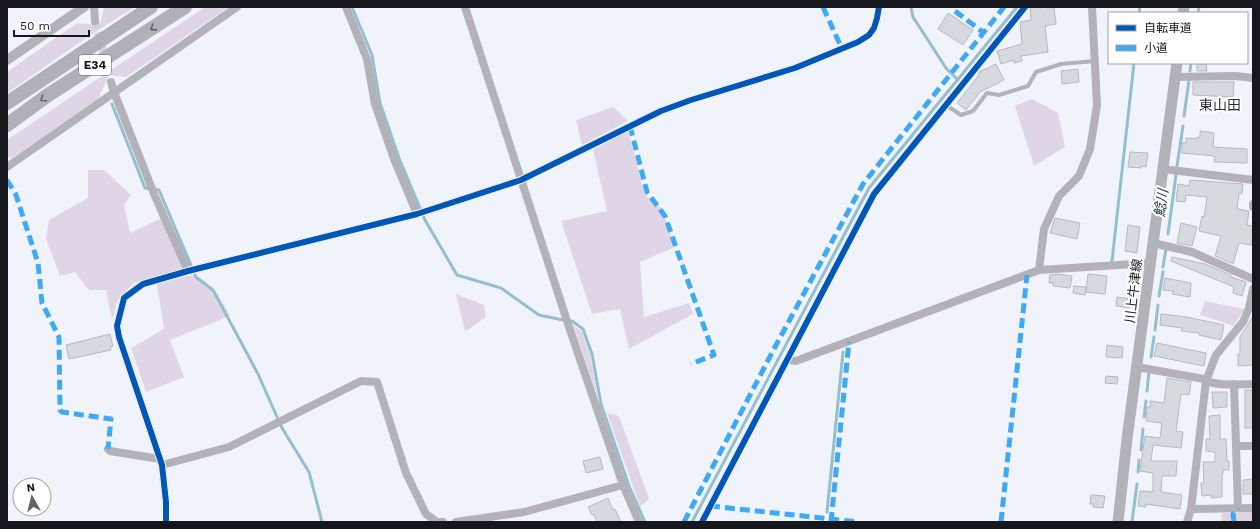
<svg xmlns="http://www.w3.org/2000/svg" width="1260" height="529" viewBox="0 0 1260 529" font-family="'Work Sans','Noto Sans JP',sans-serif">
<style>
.green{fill:#dfd5e7}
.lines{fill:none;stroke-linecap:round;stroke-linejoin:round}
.stream{stroke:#95bece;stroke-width:3}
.building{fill:#d6d9de;stroke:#b5b9be}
.minor-tunnel{stroke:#d0d2d9;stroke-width:8;stroke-dasharray:8 4;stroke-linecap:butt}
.service{stroke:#b3b2b9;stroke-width:4}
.minor{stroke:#b3b2b9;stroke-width:8}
.tertiary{stroke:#b3b2b9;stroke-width:10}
.secondary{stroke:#b2b2b9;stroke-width:11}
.motorway{stroke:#b0b0b9;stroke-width:14}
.quiet{stroke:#3fa9f5;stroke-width:5;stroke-dasharray:10 5;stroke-linecap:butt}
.cycleway-casing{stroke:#fff;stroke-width:8}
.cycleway{stroke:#0057b8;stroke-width:6}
.oneway{stroke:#62646a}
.labels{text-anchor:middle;stroke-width:4;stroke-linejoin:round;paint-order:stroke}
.shield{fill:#fff;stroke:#5b5d60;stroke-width:1}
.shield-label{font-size:12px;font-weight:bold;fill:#15171c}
.street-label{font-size:13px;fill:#15171c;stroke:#fff}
.neighbourhood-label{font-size:14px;fill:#282c38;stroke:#fff}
.water-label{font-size:14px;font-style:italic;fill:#16333c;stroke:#fff}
</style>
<rect width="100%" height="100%" fill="#f1f3fa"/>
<g class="green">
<path d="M104,7h31l-46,29 -82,57v-21l70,-49 23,2z"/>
<path d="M205,7h24l-103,70 -17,-2 -11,24 -86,59 -5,-1v-17z"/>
<path d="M1032,99l26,14 7,34 -31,19 -19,-60z"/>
<path d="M613,107l15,14 -46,24 -6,-25z"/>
<path d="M628,131l17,64 17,14 13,38 -35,15 4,55 45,-14 4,11 -64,35 -9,-40 -28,5 -31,-93 46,-10 -14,-61z"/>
<path d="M88,170h16l27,25 -7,10 6,28 32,-15 21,51 -49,14 -16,16 -6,21 -6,-30h-17l-14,-18 -15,4 -14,-37 3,-19 39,-22z"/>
<path d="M192,275l26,20 12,21 -60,24 14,37 -38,15 -15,-44 33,-19 -7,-45z"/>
<path d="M456,294l28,11 2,12 -21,15z"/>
<path d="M1205,301l39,8 -10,17 -34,-11z"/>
<path d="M573,325l9,7 8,23 8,43z"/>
<path d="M607,413l12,3 30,83 -9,7z"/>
<path d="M1253,512v10h-31l-1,-9z"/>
</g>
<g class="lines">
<g class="stream">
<path d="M352,7l20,48 8,48 19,55 26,62 32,55 44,13 38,27 24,5"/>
<path d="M911,7l2,10 33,51 12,12"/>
<path d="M1139,13l1,-6"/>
<path d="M1198,13l1,-6"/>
<path d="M1190,71l1,-8"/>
<path d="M112,104l33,84 14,2 37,87 17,13 45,84 24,54 27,44 13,50"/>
<path d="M1184,116l5,-36"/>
<path d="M1177,166l6,-40"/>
<path d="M1168,234l8,-59"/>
<path d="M1112,261l22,-198"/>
<path d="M1163,267l3,-18"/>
<path d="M1159,296l4,-24"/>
<path d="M572,321l11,8 9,25 9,50 28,82 16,36"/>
<path d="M1155,330l3,-25"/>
<path d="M1151,357l3,-20"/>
<path d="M1147,391l2,-19"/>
<path d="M1144,417l2,-16"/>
<path d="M1141,450l2,-21"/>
<path d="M1138,472l1,-12"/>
<path d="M827,512l16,-160"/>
<path d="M692,522l177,-334 148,-181"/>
<path d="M1132,522l5,-38"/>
</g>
</g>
<g class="building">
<path d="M1030,7h17v1l7,-1 2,17 -11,2 3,26 -27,4 1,5 -8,2v-3l-13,4 -4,-13 25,-7 -2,-22 11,-2z"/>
<path d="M948,13l25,17 -10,15 -25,-16z"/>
<path d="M1197,63h9l1,8h-10z"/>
<path d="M996,64l8,16 -24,12 -14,18 -9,-7 22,-28v-3z"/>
<path d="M1078,69l1,13 -17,2 -1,-13z"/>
<path d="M1193,82h41l-1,15 -40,-2z"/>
<path d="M1200,131l14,2 -1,14 34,2v14l-33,-1 1,-6 -33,-3v-10h4v-5l11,1v-2l3,1z"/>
<path d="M1130,152l18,1 -2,14 -5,-1v2l-13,-1z"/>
<path d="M1190,180l53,4 -1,10 -3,-1 -2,16 12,2 -2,14 6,1 -1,19 -13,-2 -6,21 -18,-8 6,-20 -22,-5 3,-15 2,1 3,-20 -21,-2 -1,7 -9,-1 2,-17 11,2z"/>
<path d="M1055,218l25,5 -3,16 -27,-6z"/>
<path d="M1181,223l16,4 -5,19 -15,-3z"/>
<path d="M1128,225l12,2 -3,26 -12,-2z"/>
<path d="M1172,257l33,7 26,11v2l15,5 -4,14 -9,-3 1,-6 -63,-26z"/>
<path d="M1058,274l14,2 -2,12 -17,-2v-3h-4l1,-8z"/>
<path d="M1088,274l19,2 -2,18 -19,-2z"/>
<path d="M1165,278l26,5 -1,14 -18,-3 1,-3 -10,-1z"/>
<path d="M1074,286l12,1 -1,8 -12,-2z"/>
<path d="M1117,297l13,2 -1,9 -13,-2z"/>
<path d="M1161,314l26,3 37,8 -3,15 -22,-5v-2l-18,-2 1,-3 -22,-3z"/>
<path d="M1253,316v49l-15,1v-12h2v-17z"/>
<path d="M110,334l3,12 -3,1 1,3 -42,9 -3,-14z"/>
<path d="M1157,343l49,10 -2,13 -50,-10z"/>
<path d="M1107,345l16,2 -1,11 -16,-1z"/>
<path d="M1106,376l12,1 -1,7 -12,-1z"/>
<path d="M1167,378l24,4 -2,13 -8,-1 -5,37 7,1 -2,16 -28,-3 -2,16h26l-1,15h-14l-1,16 21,3 -2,14 -34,-5v3l-8,-1 2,-15 13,1v-19l-13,-2 5,-35 15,2 2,-15 -16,-2 1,-14h3v-6l14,2z"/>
<rect x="1245" y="390" width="8" height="38"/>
<path d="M1212,392h15v15l-14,1z"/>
<path d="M1220,415v24h6l1,22h2v9h-6v4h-1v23l-11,1v-3l-9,1 -1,-13h3l-1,-21h12v-10l-9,-1v-12h4l-1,-23z"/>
<path d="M600,457l3,12 -17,4 -3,-12z"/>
<path d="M1253,479v15h-10v-14z"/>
<path d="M1091,495l14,1 -2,12 -10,-1 1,-3h-4z"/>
<path d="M608,498l5,12 2,-1 6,13h-24l-3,-8 -2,1 -4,-8z"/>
</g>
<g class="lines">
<path class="minor-tunnel" d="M95,21l16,61"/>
<path class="service" d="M946,105l15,10 12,-4 14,-18 12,2 29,-9 8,-14 25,-8 34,-3"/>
<g class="minor">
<path d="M94,7l1,14"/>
<path d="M346,7l21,52 8,45 19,55 23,55"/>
<path d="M465,7l105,323 53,155 16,37"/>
<path d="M1175,77l61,-1 17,2"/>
<path d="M111,82l3,10 40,102 34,77"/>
<path d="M7,167l230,-160"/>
<path d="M1163,169l90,11"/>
<path d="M1253,204v3"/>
<path d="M1153,243l39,9 61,27"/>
<path d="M1039,270l5,-41 15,-33 20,-20 11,-27 7,-44 -5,-98"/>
<path d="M788,360l8,1 243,-91 112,-7"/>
<path d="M1137,367l67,12c9,8 37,5 49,5"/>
<path d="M1234,384l4,124"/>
<path d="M1236,446h17"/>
<path d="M108,449l2,2 50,8"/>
<path d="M162,465l67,-18 132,-66 16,1 29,91 20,41 11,8h6"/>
<path d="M1191,509l62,-1"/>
<path d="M166,522v-20l-4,-37 -43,-128 -2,-11 7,-28 19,-14 45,-13 229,-57 104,-34 140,-69 30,-11 104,-32 63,-26 11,-7 5,-7 3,-10 2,-11"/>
<path d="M456,522l68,-10 99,-27"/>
<path d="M702,522l172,-328 151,-187"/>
<path d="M1187,522l4,-13 15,-128 10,-26 27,-33 6,-14 4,-19"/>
</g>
<path class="tertiary" d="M7,60l77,-53"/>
<g class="secondary">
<path d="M1183,13l1,-6"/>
<path d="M1118,522l9,-83 50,-376"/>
</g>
<g class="motorway">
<path d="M7,103l144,-96"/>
<path d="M7,125l41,-30 137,-88"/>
</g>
<g class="quiet">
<path d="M823,7l19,42"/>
<path d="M955,11l29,22"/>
<path d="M630,126l17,66 18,24 49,139 -23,9"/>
<path d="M7,180l9,15 22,68 4,40 17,34 1,73 2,2 49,7 -3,30"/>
<path d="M710,506l149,16"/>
<path d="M684,522l91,-175 88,-163 141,-177"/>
<path d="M831,522l18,-180"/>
<path d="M1001,522l26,-247"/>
<path d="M1234,522l-1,-8 5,-6"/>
</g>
<defs>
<g id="cycleway">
<path d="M166,522v-20l-4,-37 -43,-128 -2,-11 7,-28 19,-14 45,-13 229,-57 104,-34 140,-69 30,-11 104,-32 63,-26 11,-7 5,-7 3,-10 2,-11"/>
<path d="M702,522l172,-328 151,-187"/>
</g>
</defs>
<use href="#cycleway" class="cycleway-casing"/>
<use href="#cycleway" class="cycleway"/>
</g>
<defs><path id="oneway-chevron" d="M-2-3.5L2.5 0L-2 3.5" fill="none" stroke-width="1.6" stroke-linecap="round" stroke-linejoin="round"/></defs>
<g class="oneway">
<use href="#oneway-chevron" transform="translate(153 28) rotate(147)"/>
<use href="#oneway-chevron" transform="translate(43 99) rotate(145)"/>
</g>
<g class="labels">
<rect class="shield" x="79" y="55" width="32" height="20" rx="3"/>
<g class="shield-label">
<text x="95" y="69">E34</text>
</g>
<g class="street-label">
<text transform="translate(1133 291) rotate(-83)" y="5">川上牛津線</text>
</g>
<g class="neighbourhood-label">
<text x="1220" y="110">東山田</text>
</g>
<g class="water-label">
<text transform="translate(1161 203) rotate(-82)" y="5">鯰川</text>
</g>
</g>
<rect width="1260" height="529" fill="none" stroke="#15171c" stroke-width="16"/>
<rect x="1108" y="12" width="140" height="52" fill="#ffffff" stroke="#a1a2a4"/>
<rect x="1116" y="25" width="20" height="6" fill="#0057b8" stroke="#a1a2a4"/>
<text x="1144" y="32" font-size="12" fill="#15171c">自転車道</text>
<rect x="1116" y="45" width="20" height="6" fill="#3fa9f5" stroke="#a1a2a4"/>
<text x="1144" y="52" font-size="12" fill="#15171c">小道</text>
<g transform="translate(32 497) rotate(352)"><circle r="19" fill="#ffffff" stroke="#a1a2a4"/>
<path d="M0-3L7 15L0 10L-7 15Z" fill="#62646a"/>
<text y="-6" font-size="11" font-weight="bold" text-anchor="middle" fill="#15171c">N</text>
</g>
<path d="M14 30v6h75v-6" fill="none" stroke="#15171c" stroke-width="2"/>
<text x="20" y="30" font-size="12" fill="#15171c" stroke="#ffffff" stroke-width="3" paint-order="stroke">50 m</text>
</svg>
